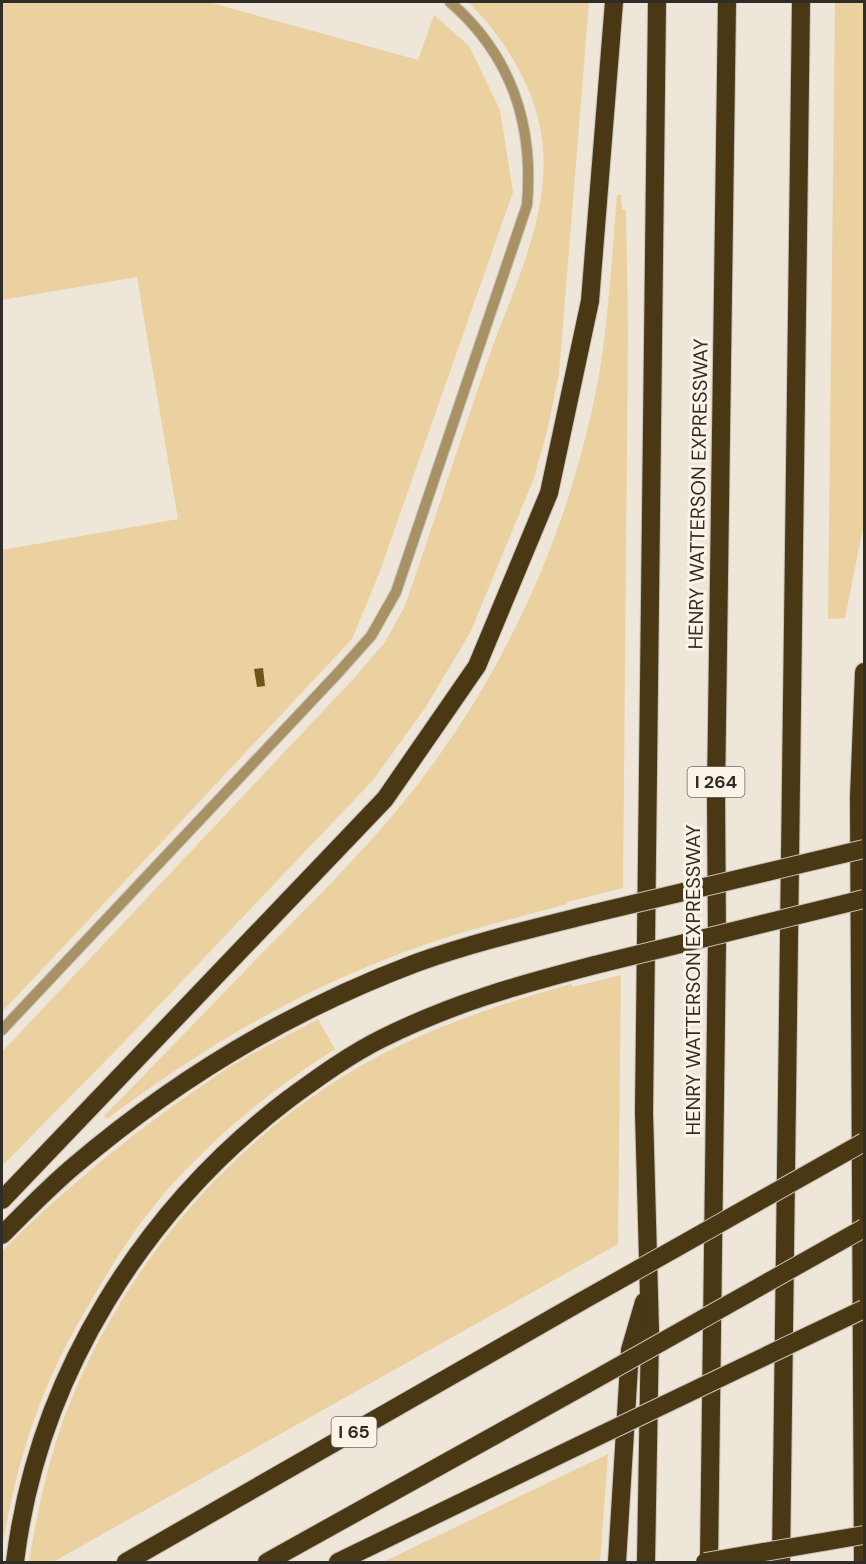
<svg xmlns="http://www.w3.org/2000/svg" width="866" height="1564" viewBox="0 0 866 1564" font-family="'DM Sans',sans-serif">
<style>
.green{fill:#ebd0a0}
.building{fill:#715315}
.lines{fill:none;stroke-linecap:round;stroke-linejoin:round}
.service-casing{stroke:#c7c1b6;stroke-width:12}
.motorway-casing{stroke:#c7c1b6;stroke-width:20}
.service{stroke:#a99166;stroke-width:10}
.motorway{stroke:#4a3713;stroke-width:18}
.motorway-bridge-casing{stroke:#c7c1b6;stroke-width:20;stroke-linecap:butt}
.motorway-bridge{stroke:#4a3713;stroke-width:18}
.labels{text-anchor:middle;stroke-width:6;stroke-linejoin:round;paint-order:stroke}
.shield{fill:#faf3e6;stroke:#6d6861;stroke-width:1.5}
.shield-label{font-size:18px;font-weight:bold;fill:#302d28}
.street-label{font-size:20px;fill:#302d28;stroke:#faf3e6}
</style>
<rect width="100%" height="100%" fill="#ede6d9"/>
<g class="green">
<path d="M2,2h206l210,58 16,-45 35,31 31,64 13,82 -133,379 -28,68 -350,373v-462l176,-31 -41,-242 -135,23z"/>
<path d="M468,2h121l-30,372 -11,53 -14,51 -64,155 -45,75 -51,71 -250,263 -122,124v-114l355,-377 28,-33 20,-36c29,-83 55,-166 84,-249 23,-66 60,-138 54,-209 -4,-55 -37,-109 -75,-146z"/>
<path d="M835,2h29v521l-19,95 -17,1z"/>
<path d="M617,195h4l1,14h3l1,3 2,119 -5,557 -56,14v2c-40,11 -80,21 -119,33 -124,39 -238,104 -341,182l-3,-3c55,-56 109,-112 164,-169 46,-46 93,-93 135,-144 74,-91 132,-199 167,-311 12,-39 22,-78 29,-117 10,-60 13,-120 18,-180z"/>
<path d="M621,975l-3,269 -565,318h-24c8,-50 19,-101 37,-149 60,-157 186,-299 339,-370 54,-25 109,-43 166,-59l2,3z"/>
<path d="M318,1019l17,30c-58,37 -111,79 -158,130 -32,34 -58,74 -82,115 -13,23 -28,47 -39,72 -27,57 -44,121 -54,183v-298c67,-67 140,-126 220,-179 30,-20 64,-35 96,-53z"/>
<path d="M608,1454l-8,108h-217z"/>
</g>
<path class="building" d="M263,668l2,18 -8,1 -3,-18z"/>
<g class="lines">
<defs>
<path id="service" d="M2,1030l336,-357 33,-37 25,-44 131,-387c7,-81 -15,-149 -77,-203"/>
<g id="motorway">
<path d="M2,1200l383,-401 92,-133 72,-173 41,-192 24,-299"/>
<path d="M2,1235c23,-23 46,-47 72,-69 101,-86 217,-156 342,-203 58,-21 119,-35 179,-50"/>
<path d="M15,1562c22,-184 128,-353 275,-464 29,-21 59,-43 91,-59 72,-36 137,-54 214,-74"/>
<path d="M126,1562l456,-261"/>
<path d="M267,1562l320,-178"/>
<path d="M338,1562l242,-117"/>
<path d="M617,1562l13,-212 14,-48"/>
<path d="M646,1562l4,-231 -6,-219 13,-1110"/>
<path d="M709,1562l8,-620 -1,-149 11,-791"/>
<path d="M781,1562l20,-1560"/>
<path d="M863,1562l-4,-765 5,-125"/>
</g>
</defs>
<use href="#service" class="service-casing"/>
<use href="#motorway" class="motorway-casing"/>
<use href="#service" class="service"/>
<use href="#motorway" class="motorway"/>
<defs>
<g id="motorway-bridge">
<path d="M595,913l269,-64"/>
<path d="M595,965l269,-66"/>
<path d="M582,1301l282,-159"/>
<path d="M587,1384l277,-156"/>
<path d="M580,1445l284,-136"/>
<path d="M705,1562l159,-27"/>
</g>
</defs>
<use href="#motorway-bridge" class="motorway-bridge-casing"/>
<use href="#motorway-bridge" class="motorway-bridge"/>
</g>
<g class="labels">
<g class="shield">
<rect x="687.5" y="767" width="57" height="30" rx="4.5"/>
<rect x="331.5" y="1417" width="45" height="30" rx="4.5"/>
</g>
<g class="shield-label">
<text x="716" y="788">I 264</text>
<text x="354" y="1438">I 65</text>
</g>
<g class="street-label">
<text transform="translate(698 494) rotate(-89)" y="7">HENRY WATTERSON EXPRESSWAY</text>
<text transform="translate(693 980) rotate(-90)" y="7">HENRY WATTERSON EXPRESSWAY</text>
</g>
</g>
<rect width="866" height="1564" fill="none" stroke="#302d28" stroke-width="6"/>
</svg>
